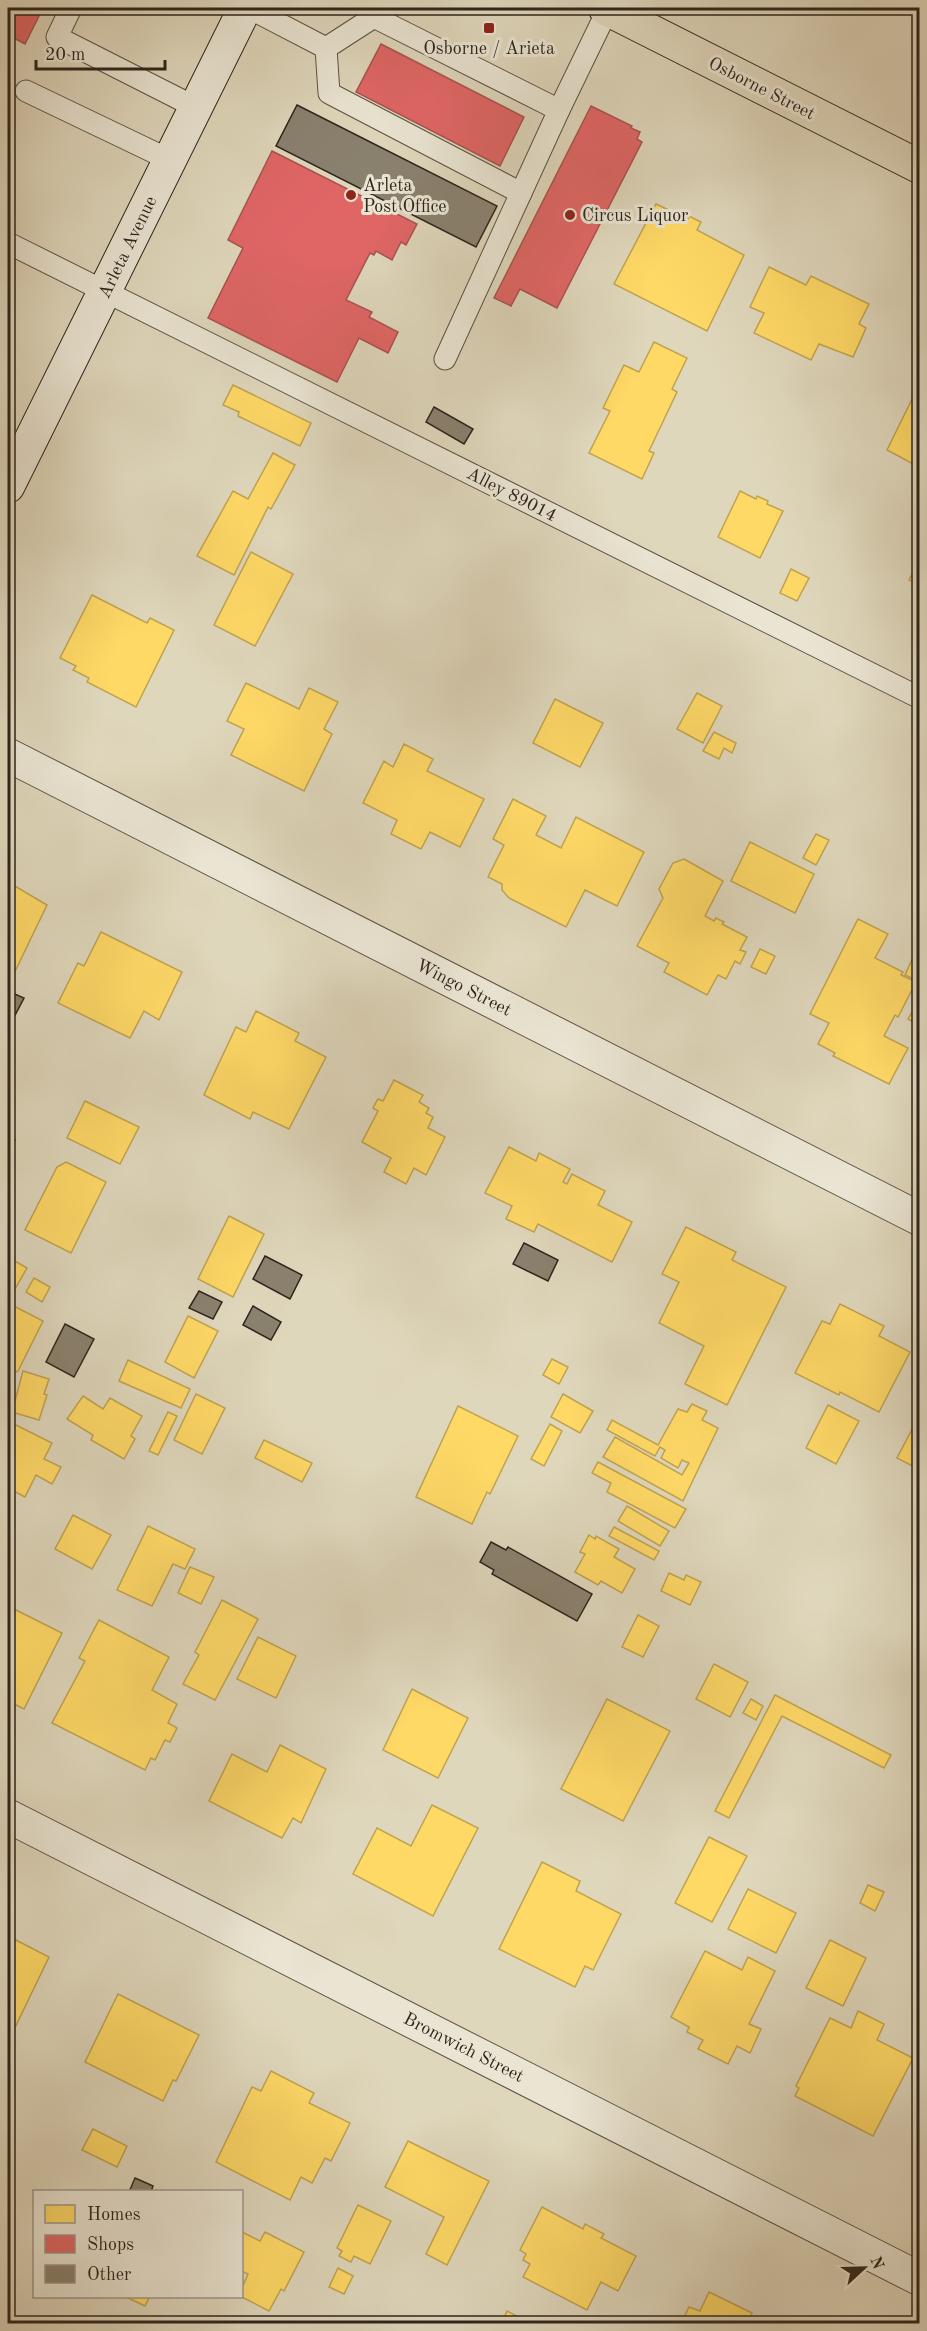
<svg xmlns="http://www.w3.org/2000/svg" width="927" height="2331" viewBox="0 0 927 2331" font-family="'Old Standard TT',serif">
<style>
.homes{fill:#ffd966;stroke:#c0a350;stroke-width:1.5}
.shops{fill:#e06666;stroke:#aa5250;stroke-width:1.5}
.building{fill:#8a816f;stroke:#2d241c;stroke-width:1.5}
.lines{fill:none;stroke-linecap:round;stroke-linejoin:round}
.lane-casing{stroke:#5a5144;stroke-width:23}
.street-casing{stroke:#5a5144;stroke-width:35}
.secondary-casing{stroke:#2d241c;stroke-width:35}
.primary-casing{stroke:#2d241c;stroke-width:35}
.lane{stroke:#eae5d3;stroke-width:21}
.street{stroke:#eae5d3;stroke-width:33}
.secondary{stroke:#eae5d3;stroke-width:33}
.primary{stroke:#dfd7bc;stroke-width:33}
.poi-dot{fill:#8f2418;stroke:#eae5d3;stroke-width:2}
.labels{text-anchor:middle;stroke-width:6;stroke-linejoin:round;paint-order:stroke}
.poi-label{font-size:18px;fill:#2d241c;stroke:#eae5d3;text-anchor:start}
.street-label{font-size:18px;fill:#2d241c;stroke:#eae5d3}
</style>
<rect width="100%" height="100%" fill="#dfd7bc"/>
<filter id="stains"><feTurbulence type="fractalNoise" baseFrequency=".00333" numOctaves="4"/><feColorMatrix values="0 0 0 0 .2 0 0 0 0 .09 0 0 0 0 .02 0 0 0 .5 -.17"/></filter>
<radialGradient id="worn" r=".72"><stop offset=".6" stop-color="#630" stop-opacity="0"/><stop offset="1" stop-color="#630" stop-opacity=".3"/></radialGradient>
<g class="homes">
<path d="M656,204l32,15 1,-3 12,6 -4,8 47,25 -37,76 -93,-47z"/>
<path d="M769,267l37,18 5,-9 58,28 -10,20 7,4 -13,29 -34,-13 -8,16 -57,-27 10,-20 -14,-6z"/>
<path d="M654,342l33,16 -15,31 5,3 -28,59 5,2 -12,26 -53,-26 21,-42 -7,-3 21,-43 15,7z"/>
<path d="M920,383v83l-1,1 -32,-17z"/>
<path d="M233,385l78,38 -11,23 -62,-30 1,-4 -16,-7z"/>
<path d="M273,453l22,12 -24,44 -3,-2 -34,68 -37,-19 36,-65 15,8z"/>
<path d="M740,491l16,8 1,-3 11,5 -1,3 16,7 -23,47 -42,-21z"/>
<path d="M251,552l42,22 -38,72 -41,-21z"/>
<path d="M920,559v26l-11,-5z"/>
<path d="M791,569l18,9 -12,23 -17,-8z"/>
<path d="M92,595l55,28 3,-5 24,12 -38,77 -49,-25 2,-4 -16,-8 3,-4 -16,-8z"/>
<path d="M246,683l53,26 10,-21 29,14 -14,27 8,5 -28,57 -73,-36 13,-26 -17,-8z"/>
<path d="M697,693l25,13 -19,37 -26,-14z"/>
<path d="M555,699l48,24 -23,44 -47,-24z"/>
<path d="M714,732l22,11 -4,10 -8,-5 -5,11 -16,-8z"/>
<path d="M404,744l29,15 -6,12 57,28 -24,48 -30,-15 -9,17 -30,-15 6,-14 -34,-17 21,-42 9,6z"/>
<path d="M513,799l33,17 -10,19 25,13 15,-31 68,35 -27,54 -32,-16 -19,37 -57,-29 -7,-8v-6l-14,-7 16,-32 -11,-6z"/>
<path d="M816,834l13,6 -13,25 -13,-7z"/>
<path d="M750,842l64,32 -19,39 -64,-32z"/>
<path d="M684,859l39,22 -18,35 9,5 2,-3 8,4 -2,2 25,13 -7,13 6,2 -6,12 -5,-3 -9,18 -8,-4 -11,20 -43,-23 5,-9 -32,-17 26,-48 -4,-9 14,-26z"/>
<path d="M8,882l39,23 -39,81z"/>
<path d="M858,919l30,15 -13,24 28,14 -2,3 15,7 -18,35 -3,-2 -11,21 24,12 -19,36 -56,-28 2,-3 -17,-9 11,-21 -19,-9z"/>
<path d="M101,932l81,40 -23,48 -15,-9 -14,27 -72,-35 20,-40 6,3z"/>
<path d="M920,942v40l-15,-7z"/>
<path d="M760,949l15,7 -9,18 -15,-7z"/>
<path d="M920,999v27l-12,-7z"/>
<path d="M256,1011l43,22 -4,8 31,16 -37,72 -36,-17 -3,7 -46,-24 32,-68 10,5z"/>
<path d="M394,1080l29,15 -4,7 10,6 -3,5 7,4 -5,11 17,9 -19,38 -12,-7 -8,16 -22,-12 7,-14 -29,-16 16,-31 -5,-3 5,-9 5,2z"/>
<path d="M85,1101l54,26 -19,37 -53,-26z"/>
<path d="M509,1147l27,14 3,-8 31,16 -7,13 4,2 5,-10 33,17 -7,14 34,17 -20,40 -74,-38 -4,8 -28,-13 6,-13 -27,-13z"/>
<path d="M66,1162l40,20 -35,71 -46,-23 32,-63z"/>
<path d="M229,1216l35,18 -31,63 -35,-18z"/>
<path d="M686,1227l50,25 -4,8 54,27 -59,118 -42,-21 19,-38 -45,-23 20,-41 -17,-8z"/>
<path d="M8,1257l19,11 -12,21 -7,-5z"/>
<path d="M34,1278l16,9 -8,15 -16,-10z"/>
<path d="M8,1303l35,18 -25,50 -10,6z"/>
<path d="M840,1304l44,22 -5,10 31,16 -31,60 -39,-20 -1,3 -44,-22 27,-52 8,3z"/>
<path d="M188,1316l30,15 -24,47 -29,-16z"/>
<path d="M552,1359l16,8 -9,17 -16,-9z"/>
<path d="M128,1360l62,29 -9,19 -62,-27z"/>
<path d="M23,1371l26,8 -5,15 3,1 -8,25 -27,-8z"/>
<path d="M196,1394l29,14 -23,46 -28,-14z"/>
<path d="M563,1394l30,17 -13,22 -29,-16z"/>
<path d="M83,1396l20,13 7,-11 32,18 -11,20 4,3 -11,20 -33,-19 2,-5 -26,-16z"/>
<path d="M692,1404l15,7 -5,9 16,8 -35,73 -80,-44 12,-20 67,38 7,-12 -7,-3 -4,8 -17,-10 4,-8 -5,-3 -5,9 -48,-26 5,-10 46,25 20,-36 9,3z"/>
<path d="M828,1405l31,16 -23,43 -30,-16z"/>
<path d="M458,1406l60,30 -28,58 -3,-2 -15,32 -56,-27z"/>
<path d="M168,1412l9,4 -19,39 -9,-4z"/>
<path d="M920,1414v56l-23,-12z"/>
<path d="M8,1421l44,22 -8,16 17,8 -9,17 -16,-9 -11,22 -15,-8 -2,4z"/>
<path d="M550,1424l12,7 -18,35 -13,-7z"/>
<path d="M264,1440l48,23 -10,19 -47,-24z"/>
<path d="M598,1462l88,47 -11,19 -68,-36 4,-9 -19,-10z"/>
<path d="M627,1506l42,25 -9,15 -42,-25z"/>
<path d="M73,1515l38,20 -19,34 -37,-20z"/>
<path d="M148,1526l47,23 -10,20 -12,-5 -21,42 -35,-16z"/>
<path d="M614,1527l45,24 -5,9 -45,-24z"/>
<path d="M589,1535l6,4 1,-3 23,13 -5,8 21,12 -13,24 -21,-12 -3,4 -23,-13 10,-18 -5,-2z"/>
<path d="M190,1567l24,10 -13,27 -23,-11z"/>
<path d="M669,1573l15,7 2,-5 15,7 -11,23 -29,-14z"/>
<path d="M222,1600l36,19 -43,81 -32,-16 16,-29 -4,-3z"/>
<path d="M8,1606l54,27 -38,76 -16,-8z"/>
<path d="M638,1615l21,11 -16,31 -21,-10z"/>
<path d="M99,1620l70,37 -17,33 25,14 -9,19 9,5 -7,14 -5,-2 -10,20 -4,-2 -6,12 -93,-47 33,-62 -6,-3z"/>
<path d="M258,1637l38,19 -20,42 -39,-19z"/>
<path d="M714,1664l34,18 -18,35 -34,-18z"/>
<path d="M412,1689l56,29 -30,60 -55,-28z"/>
<path d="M775,1695l116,60 -7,13 -102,-52 -53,102 -14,-7z"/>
<path d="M607,1699l63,32 -47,90 -62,-32z"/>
<path d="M751,1699l12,7 -7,14 -13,-7z"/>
<path d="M280,1745l46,24 -25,54 -8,-5 -11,20 -73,-37 23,-47 35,18z"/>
<path d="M432,1805l46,23 -45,88 -80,-42 24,-46 34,18z"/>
<path d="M709,1837l38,19 -35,66 -37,-19z"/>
<path d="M542,1862l38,19 -4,10 45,23 -28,56 -8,-4 -10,21 -76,-38z"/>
<path d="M868,1885l16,7 -9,19 -15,-8z"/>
<path d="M748,1889l48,24 -20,40 -48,-24z"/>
<path d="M8,1936l41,21 -41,85z"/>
<path d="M830,1940l36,18 -23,48 -37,-18z"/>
<path d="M705,1951l37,19 6,-13 27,14 -26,53 12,5 -11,24 -13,-7 -9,18 -30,-15 5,-9 -16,-8 2,-5 -18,-10z"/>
<path d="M118,1994l81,41 -23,46 -3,-1 -10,21 -78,-39z"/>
<path d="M858,2011l26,13 -7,16 36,18 -40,78 -78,-40 4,-8 -3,-2 34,-68 21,10z"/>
<path d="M271,2071l43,22 -5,10 41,20 -19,38 -6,-3 -13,25 -11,-6 -11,23 -74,-38 36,-75 9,4z"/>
<path d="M93,2129l34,17 -10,21 -35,-17z"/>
<path d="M408,2141l81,40 -42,84 -21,-11 18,-37 -59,-30z"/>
<path d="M358,2205l33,16 -21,43 -16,-8 -3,6 -12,-6 3,-5 -5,-3z"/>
<path d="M542,2207l41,22 2,-5 19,10 -3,4 35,18 -18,35 -17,-9 -14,28 -64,-33 7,-13 -7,-4 3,-6 -6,-4z"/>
<path d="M242,2232l18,9 5,-9 39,20 -20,39 -3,-2 -12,22 -29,-15 2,-8 6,-14 -6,-3z"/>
<path d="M338,2268l15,8 -9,18 -15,-7z"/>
<path d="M709,2292l43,21 -4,11h-67l8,-17 11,4z"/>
<path d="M124,2296h26l-5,10z"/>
<path d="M507,2311l25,13h-31z"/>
</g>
<g class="shops">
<path d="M8,8h35l-18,36 -17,-9z"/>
<path d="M381,44l143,73 -24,49 -144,-74z"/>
<path d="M591,106l41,20 -1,2 9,4 -3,7 5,3 -85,166 -37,-19 -9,17 -17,-8z"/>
<path d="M272,151l145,73 -11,21 -5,-3 -9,18 -16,-9 -2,4 -4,-2 -24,47 26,12 -3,5 29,15 -10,21 -29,-15 -22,44 -129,-64 35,-70 -15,-8z"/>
</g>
<g class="building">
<path d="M297,105l200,101 -21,41 -200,-101z"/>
<path d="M434,407l39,22 -9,15 -38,-22z"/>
<path d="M8,991l16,7 -12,23 -4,-2z"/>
<path d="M8,1136l7,4 -7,15z"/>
<path d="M524,1243l34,17 -10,21 -35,-17z"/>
<path d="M265,1256l37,19 -12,24 -37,-20z"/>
<path d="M199,1291l23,11 -9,17 -24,-11z"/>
<path d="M253,1306l28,16 -10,18 -28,-15z"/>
<path d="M65,1324l29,15 -20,38 -28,-15z"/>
<path d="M491,1542l15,8 2,-3 84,47 -15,27 -85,-47 2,-4 -14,-8z"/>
<path d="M135,2178l18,8 -2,6h-22z"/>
</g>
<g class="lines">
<defs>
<g id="lane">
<path d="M71,8l-14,29 138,70"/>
<path d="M249,8l77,40"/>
<path d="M326,48l48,-31 185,93"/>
<path d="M326,48l3,45 192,100"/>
<path d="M26,91l144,69"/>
<path d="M8,243l912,455"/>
<path d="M445,359l114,-249 49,-101"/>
</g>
<g id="street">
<path d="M8,755l912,464"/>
<path d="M8,1816l912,463"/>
</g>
<path id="secondary" d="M8,486l237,-478"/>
<path id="primary" d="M605,8l315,159"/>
</defs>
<use href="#lane" class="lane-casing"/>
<use href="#street" class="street-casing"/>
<use href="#secondary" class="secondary-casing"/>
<use href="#primary" class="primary-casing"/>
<use href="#lane" class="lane"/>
<use href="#street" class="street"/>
<use href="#secondary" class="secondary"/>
<use href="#primary" class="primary"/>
</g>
<g class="poi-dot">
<rect x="483" y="22" width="12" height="12" rx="3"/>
<circle cx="351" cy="195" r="6"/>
<circle cx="570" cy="215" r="6"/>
</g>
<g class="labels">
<g class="poi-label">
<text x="489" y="54" text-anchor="middle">Osborne / Arieta</text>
<text x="363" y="191">Arleta<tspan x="363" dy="21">Post Office</tspan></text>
<text x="582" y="221">Circus Liquor</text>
</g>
<g class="street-label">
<text transform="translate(762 88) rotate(27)" y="6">Osborne Street</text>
<text transform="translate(127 247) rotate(-64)" y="6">Arleta Avenue</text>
<text transform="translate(512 494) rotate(27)" y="6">Alley 89014</text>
<text transform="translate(464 987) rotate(27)" y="6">Wingo Street</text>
<text transform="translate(464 2047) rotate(27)" y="6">Bromwich Street</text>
</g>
</g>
<rect width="927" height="2331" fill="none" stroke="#dfd7bc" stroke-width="30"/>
<rect x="9" y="9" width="909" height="2313" fill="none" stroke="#2d241c" stroke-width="3"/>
<rect x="15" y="15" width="897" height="2301" fill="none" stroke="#2d241c" stroke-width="1.5"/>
<rect x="33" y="2190" width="210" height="108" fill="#eae5d3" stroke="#9e988a" stroke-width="1.5"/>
<rect x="45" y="2205" width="30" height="18" fill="#ffd966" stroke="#9e988a" stroke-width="1.5"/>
<text x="87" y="2220" font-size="18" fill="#2d241c">Homes</text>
<rect x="45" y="2235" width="30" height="18" fill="#e06666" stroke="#9e988a" stroke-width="1.5"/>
<text x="87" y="2250" font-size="18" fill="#2d241c">Shops</text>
<rect x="45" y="2265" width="30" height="18" fill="#8a816f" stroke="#9e988a" stroke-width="1.5"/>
<text x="87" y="2280" font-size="18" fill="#2d241c">Other</text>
<g transform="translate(864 2268) rotate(68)" stroke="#eae5d3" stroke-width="4.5" paint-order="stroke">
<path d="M0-4.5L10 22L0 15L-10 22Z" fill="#2d241c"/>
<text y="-9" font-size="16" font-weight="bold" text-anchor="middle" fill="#2d241c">N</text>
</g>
<path d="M36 60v9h129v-9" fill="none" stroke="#2d241c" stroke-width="3"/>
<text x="45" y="60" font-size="18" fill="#2d241c" stroke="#eae5d3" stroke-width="4.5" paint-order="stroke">20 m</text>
<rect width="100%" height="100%" filter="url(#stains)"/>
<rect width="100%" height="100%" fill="url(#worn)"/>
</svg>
